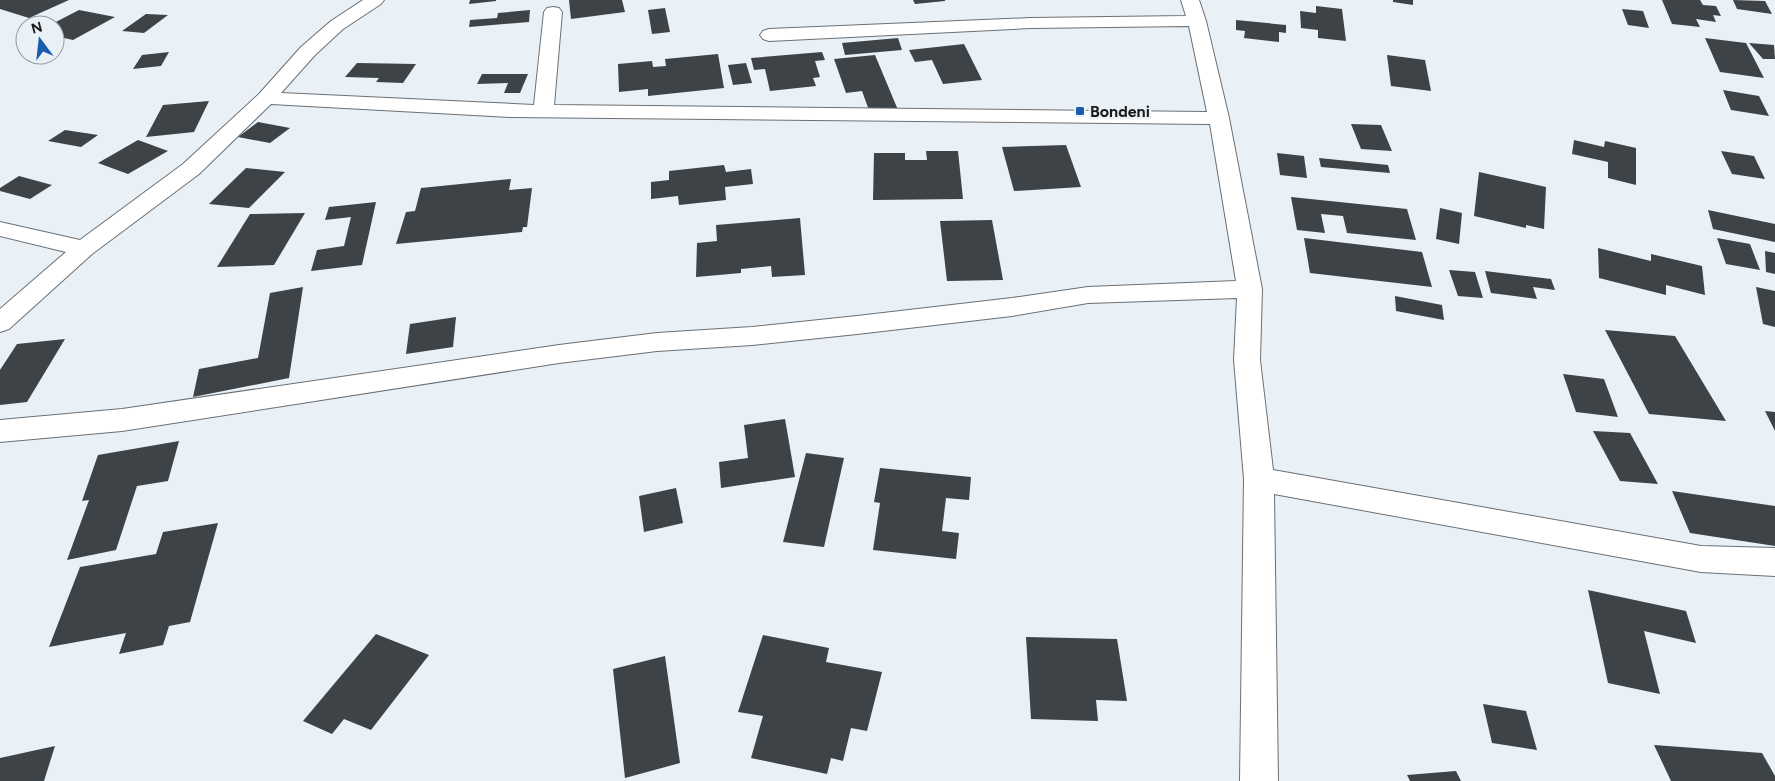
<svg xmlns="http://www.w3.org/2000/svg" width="1775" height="781" viewBox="0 0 1775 781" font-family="Figtree,sans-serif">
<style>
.building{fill:#3d4347}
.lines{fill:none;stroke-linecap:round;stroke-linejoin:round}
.street-casing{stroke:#6a7075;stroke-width:2}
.street{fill:#fff;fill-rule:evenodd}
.poi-dot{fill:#195cac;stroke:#eaf1f6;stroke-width:2}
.labels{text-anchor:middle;stroke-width:5;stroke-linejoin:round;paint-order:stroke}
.far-poi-label{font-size:16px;font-weight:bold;fill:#181a1c;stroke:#eaf1f6;text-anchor:start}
</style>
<rect width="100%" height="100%" fill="#eaf1f6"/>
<g class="building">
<path d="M0,0h69l-40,18 -29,-9z"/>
<path d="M470,0h26v1l-27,3z"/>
<path d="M569,0h53l3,12 -54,7z"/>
<path d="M913,0h32v1l-30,3z"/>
<path d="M1393,0h20v5l-20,-3z"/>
<path d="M1662,0h38l3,5 13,1 5,10 -8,-1 3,7 -20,-3 4,8 -28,-3z"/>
<path d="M1733,0l32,1 7,13 -35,-5z"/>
<path d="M1316,6l26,3 4,32 -28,-3v-8l-17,-2 -1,-17 16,2z"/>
<path d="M665,8l5,24 -18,2 -4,-24z"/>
<path d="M1622,9l21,2 6,17 -21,-3z"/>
<path d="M79,10l36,7 -42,23 -18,-4v-11h-5z"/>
<path d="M530,10l-1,12 -60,5 1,-7 27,-2 1,-5z"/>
<path d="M146,14l22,1 -24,18 -22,-2z"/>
<path d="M1236,20l50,5v8l-7,-1v10l-35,-4 1,-7 -9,-1z"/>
<path d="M898,38l4,12 -57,5 -3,-12z"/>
<path d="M1705,38l41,5 18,35 -44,-6z"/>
<path d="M1749,43l25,2 1,14h-12z"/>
<path d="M964,44l18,36 -39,4 -11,-24 -17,2 -6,-12z"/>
<path d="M169,52l-8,14 -28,3 9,-14z"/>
<path d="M822,52l3,8 -10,1 5,16 -7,1 3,8 -46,5 -5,-22 -11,1 -3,-12z"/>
<path d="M718,54l6,34 -76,8v-7l-29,3 -1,-28 34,-3 1,6 13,-1 -1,-7z"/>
<path d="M875,55l23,55 -28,3 -8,-22 -16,2 -12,-34z"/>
<path d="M1387,55l38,5 6,31 -40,-5z"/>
<path d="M357,63l59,1 -13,19 -27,-1 3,-4 -34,-1z"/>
<path d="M746,63l6,20 -19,2 -5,-20z"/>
<path d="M482,74h46l-8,19h-16l4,-10 -31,1z"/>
<path d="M1723,90l36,6 10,20 -38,-6z"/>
<path d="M209,101l-15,31 -48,5 17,-32z"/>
<path d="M258,122l32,6 -20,15 -32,-6z"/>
<path d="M1351,124l30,1 11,26 -31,-2z"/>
<path d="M65,130l33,5 -17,12 -33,-6z"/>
<path d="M138,140l30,11 -40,23 -30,-11z"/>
<path d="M1574,140l30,7 1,-6 31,7v37l-28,-7v-16l-36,-8z"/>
<path d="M1066,145l15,42 -67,4 -12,-44z"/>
<path d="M926,151h32l5,48 -90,1 1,-47h31v7h22z"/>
<path d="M1721,151l33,5 11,23 -33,-5z"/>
<path d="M1277,153l27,3 3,22 -27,-3z"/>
<path d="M1319,158l69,7 2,8 -69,-6z"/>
<path d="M724,165l2,7 25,-3 2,15 -28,3 1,13 -47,5 -1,-9 -27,3v-17l18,-2v-9z"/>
<path d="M246,168l39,4 -36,36 -40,-4z"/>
<path d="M1479,172l67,15 -2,42 -18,-4v3l-52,-12z"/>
<path d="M19,176l33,9 -22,14 -30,-8v-3z"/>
<path d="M511,179l-2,11 23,-2 -5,39h-4l-1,5 -126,12 10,-32 9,-1 6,-23z"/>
<path d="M1291,197l116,12 9,31 -69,-7 -4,-17 -22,-2 4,19 -28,-3z"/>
<path d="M376,202l-14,63 -51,6 6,-21 27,-4 7,-29 -26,3 4,-13z"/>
<path d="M1440,208l22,5 -3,31 -23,-5z"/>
<path d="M1708,210l67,14v18l-62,-13z"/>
<path d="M305,213l-31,52 -57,2 33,-53z"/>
<path d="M800,218l5,57 -33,2 -1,-11 -30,3v4l-45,4 1,-34 20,-2 -1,-16z"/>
<path d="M992,220l11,60 -56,1 -7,-60z"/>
<path d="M1304,238l118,14 10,35 -122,-14z"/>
<path d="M1717,238l33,6 10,26 -34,-6z"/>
<path d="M1598,248l53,13v-7l51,12 3,29 -39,-10v10l-67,-17z"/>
<path d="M1765,251l10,2v21l-9,-2z"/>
<path d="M1449,270l26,2 8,26 -25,-2z"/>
<path d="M1485,271l66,8 4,11 -22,-3 4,12 -46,-6z"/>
<path d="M303,287l-14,91 -96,19 6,-28 59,-11 12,-65z"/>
<path d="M1756,287l19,4v36l-12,-3z"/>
<path d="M1395,296l47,9 2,15 -48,-9z"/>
<path d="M456,317l-3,30 -47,7 4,-30z"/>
<path d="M1605,330l70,6 51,85 -77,-7z"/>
<path d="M65,339l-38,63 -27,3v-35l17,-26z"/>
<path d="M1563,374l41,5 14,38 -42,-5z"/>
<path d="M1765,411l10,1v19z"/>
<path d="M785,419l10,58 -74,11 -2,-26 29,-4 -4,-33z"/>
<path d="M1593,431l37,2 28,51 -38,-3z"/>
<path d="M179,441l-11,40 -31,5 -21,64 -49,10 22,-60 -7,1 16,-46z"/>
<path d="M806,453l38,5 -20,89 -41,-5z"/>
<path d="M880,468l91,9 -2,23 -23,-2 -4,33 17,2 -3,26 -83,-9 7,-47 -6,-1z"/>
<path d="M676,488l7,35 -39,9 -5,-36z"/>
<path d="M1672,491l103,15v40l-85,-13z"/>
<path d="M218,523l-28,99 -21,4 -6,19 -44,9 7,-21 -77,14 31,-80 76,-13 7,-22z"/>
<path d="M1588,590l98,21 10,32 -52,-12 16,63 -52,-11z"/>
<path d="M376,634l53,21 -58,75 -27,-11 -12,15 -29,-13z"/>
<path d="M763,635l66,13 -3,14 56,10 -15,59 -16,-3 -8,33 -12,-3 -4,16 -76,-16 12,-42 -25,-4z"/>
<path d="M1026,637l91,2 10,62 -31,-1 2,21 -67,-2z"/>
<path d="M665,656l15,107 -55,15 -12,-109z"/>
<path d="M1483,704l43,7 11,39 -45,-7z"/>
<path d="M1654,745l108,8 13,23v5h-104z"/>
<path d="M55,746l-11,35h-44v-23z"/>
<path d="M1456,771l5,10h-51l-3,-6z"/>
</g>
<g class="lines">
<defs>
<path id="street" d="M363,0h21l-3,4 -38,25 -28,26 -34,38 253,12 10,-93 3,-4 6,-1 6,1 3,4 -8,93 653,7 -18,-86 -158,2 -262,13 -6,-2 -3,-4 3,-4 6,-2 262,-11 155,-2 -5,-16h18l7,21 23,97 33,171 -2,71 13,110 428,76 74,2v28l-74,-4 -427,-78 4,287h-38l4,-302 -10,-119 3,-62 -149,5 -76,13 -155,18 -105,11 -95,6 -98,12 -437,68 -122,11v-22l122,-11 437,-64 98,-12 95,-6 105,-11 155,-18 76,-11 148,-6 -26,-157 -700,-7 -239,-13 -72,70 -107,80 -83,75 -9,3v-23l66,-57 -66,-16v-14l80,18 103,-76 76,-70 42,-47 30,-26z"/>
</defs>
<use href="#street" class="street-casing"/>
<use href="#street" class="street"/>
</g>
<rect class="poi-dot" x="1075" y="106" width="10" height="10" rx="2.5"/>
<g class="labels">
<g class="far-poi-label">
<text x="1090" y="117">Bondeni</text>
</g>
</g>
<g transform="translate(40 40) rotate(345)"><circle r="24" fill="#eaf1f6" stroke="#969b9f"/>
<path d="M0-4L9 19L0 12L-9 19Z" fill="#195cac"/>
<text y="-8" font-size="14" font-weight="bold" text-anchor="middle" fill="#181a1c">N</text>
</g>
</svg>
